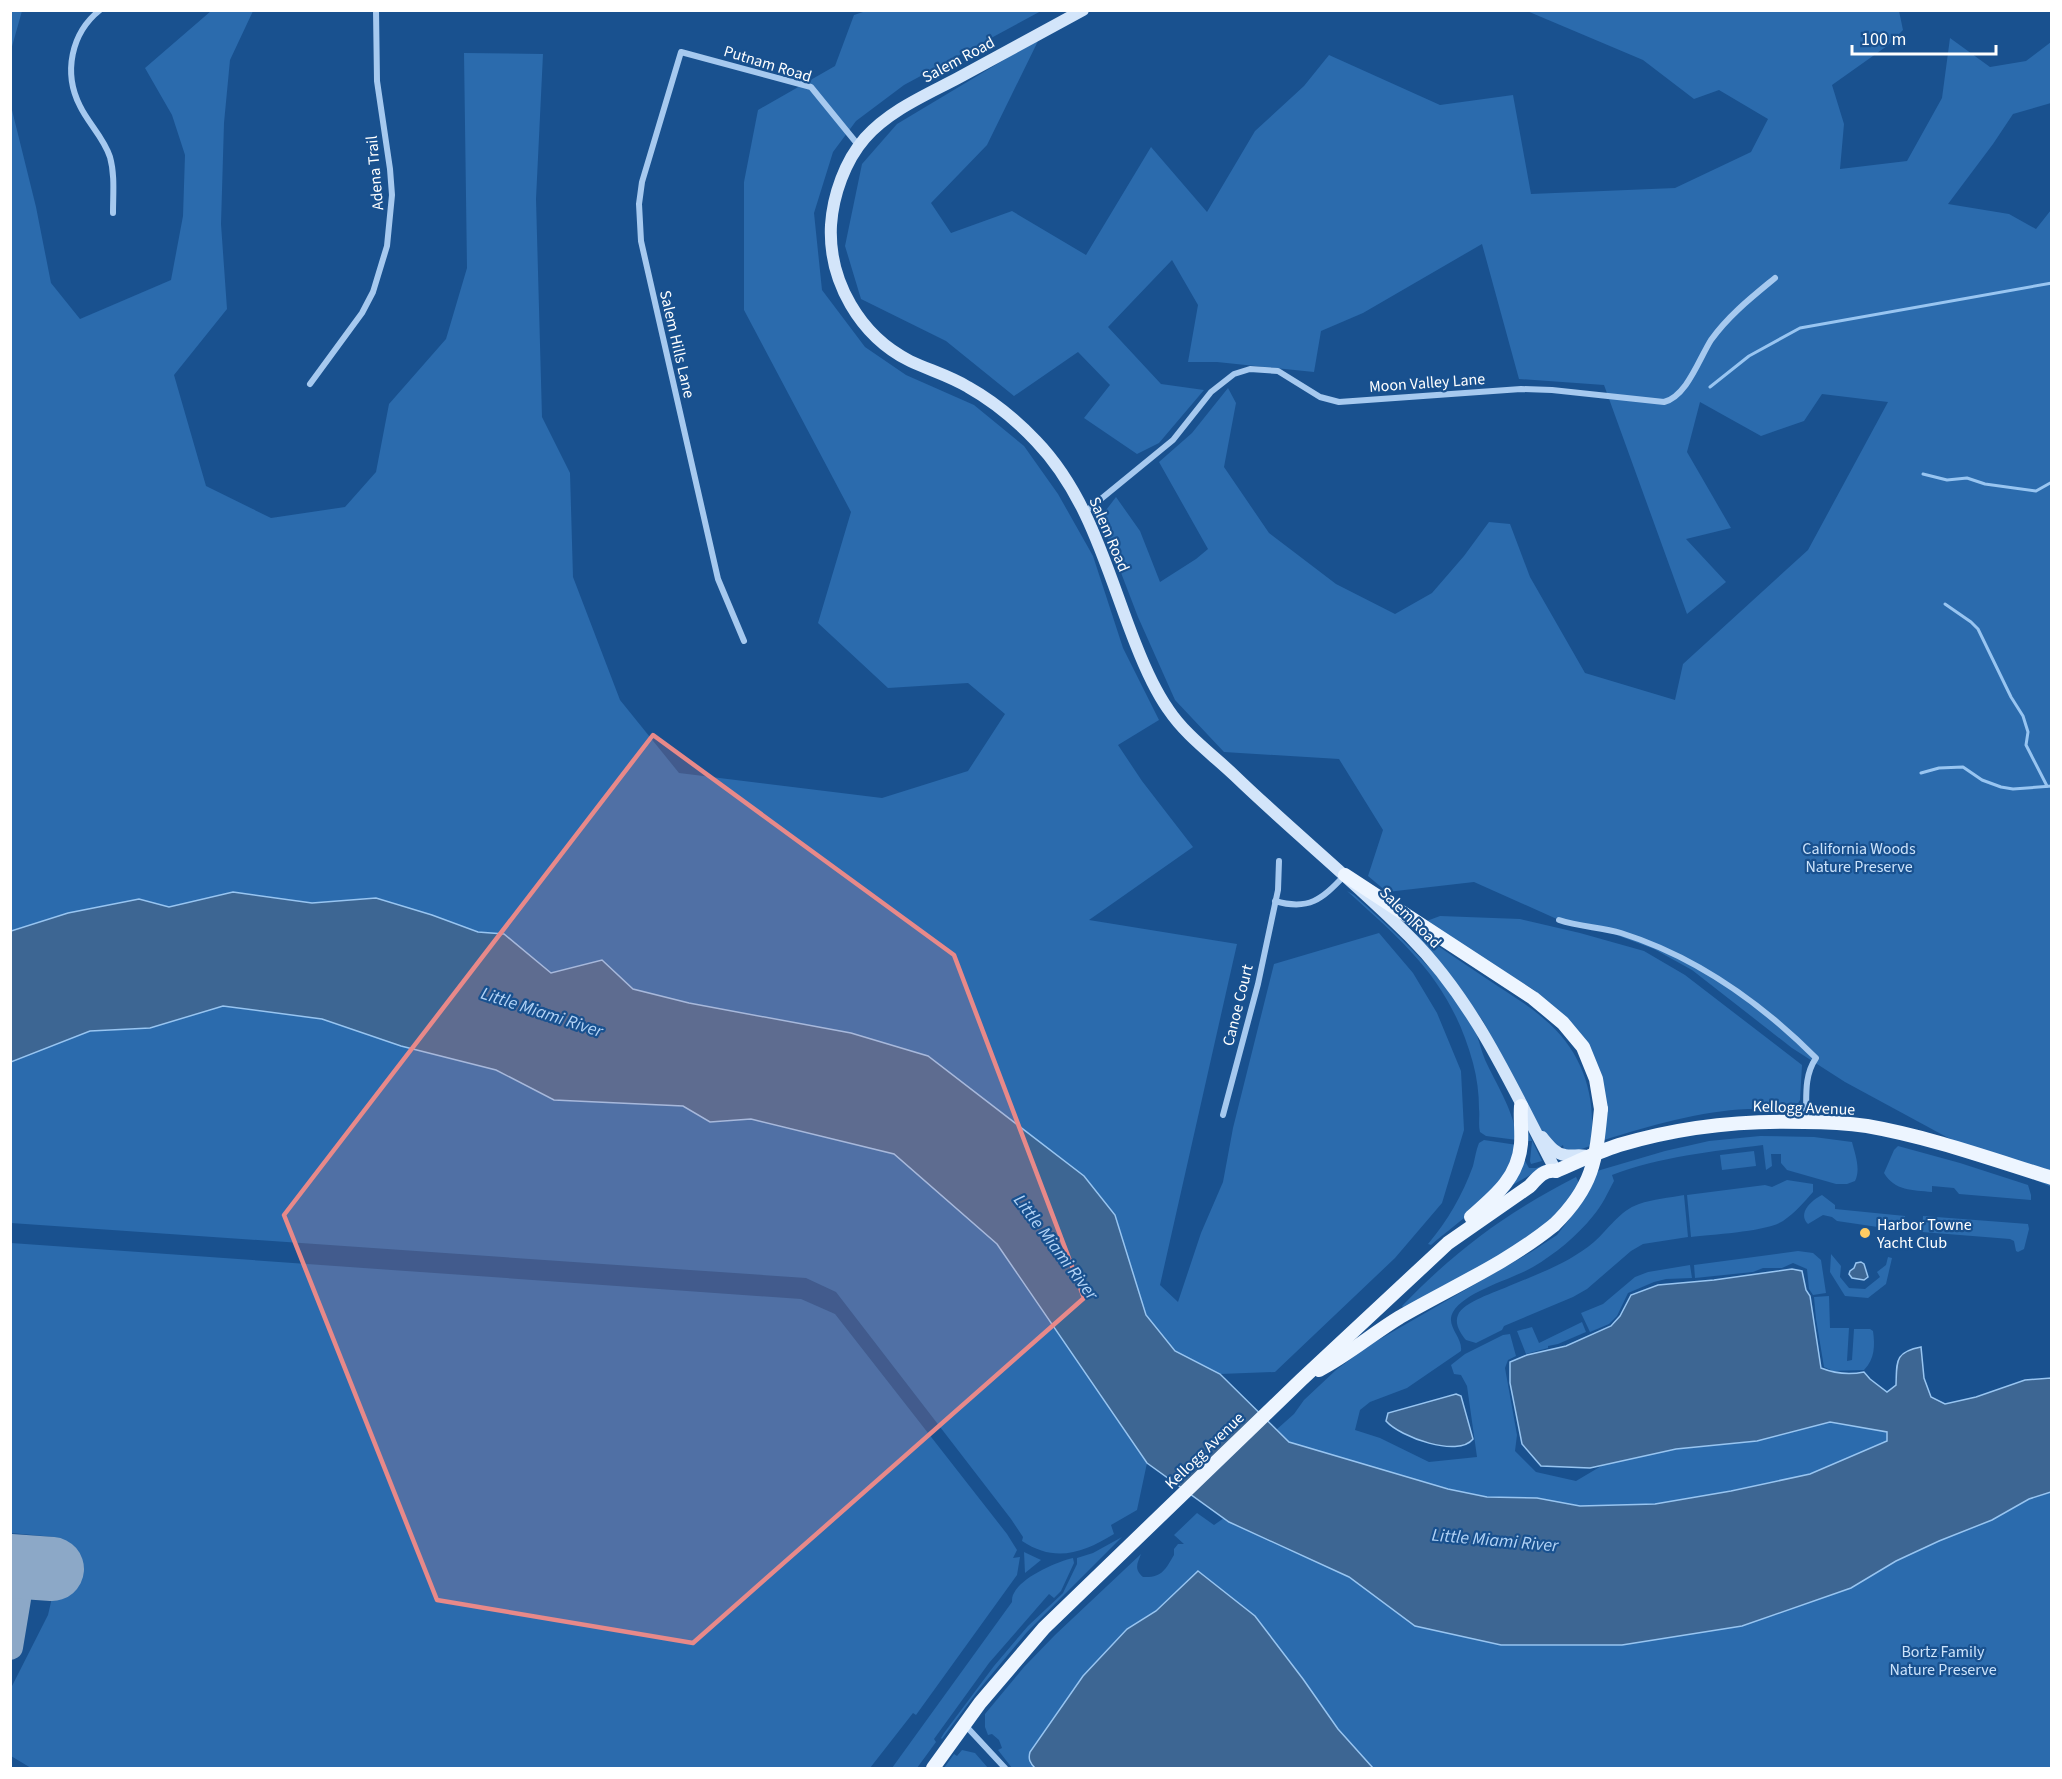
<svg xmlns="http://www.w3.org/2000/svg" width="2062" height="1779" viewBox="0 0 2062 1779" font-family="'Source Sans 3',sans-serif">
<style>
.green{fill:#2b6bad}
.water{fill:#3d6693;stroke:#98c5f1;stroke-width:1.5}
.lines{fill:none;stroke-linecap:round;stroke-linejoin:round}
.stream{stroke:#98c5f1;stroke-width:3}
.taxiway{stroke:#8ca8c7;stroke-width:26}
.runway{stroke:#8ca8c7;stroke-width:64}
.street{stroke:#a6c9ef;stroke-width:6}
.secondary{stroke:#d3e5fa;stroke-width:12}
.primary{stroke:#edf5ff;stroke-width:14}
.primary-bridge{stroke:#edf5ff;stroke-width:14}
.marked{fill:#e88989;fill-opacity:0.2;stroke:#e88989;stroke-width:4.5;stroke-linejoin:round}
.poi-dot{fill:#ffcc63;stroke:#19518f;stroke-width:2}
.labels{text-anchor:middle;stroke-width:4.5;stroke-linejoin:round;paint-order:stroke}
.street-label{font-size:16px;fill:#fff;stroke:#19518f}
.park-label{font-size:16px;fill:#cce3fb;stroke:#19518f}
.poi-label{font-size:16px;fill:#fff;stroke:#19518f;text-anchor:start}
.water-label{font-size:18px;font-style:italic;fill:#b2d3f6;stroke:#19518f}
</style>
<rect width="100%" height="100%" fill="#19518f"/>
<g class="green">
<path d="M11,10l11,1 -11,39 -1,-39z"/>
<path d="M211,11h42l-23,49 -6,63 -3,101 6,85 -53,66 32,111 65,32 74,-11 31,-35 13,-68 57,-65 21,-71 -3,-215 79,1 -7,145 6,218 28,56 3,104 47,123 59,73 203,25 86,-27 37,-57 -37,-31 -80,5 -70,-65 33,-111 -107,-202v-128l14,-72 77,-44 19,-51 12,-4h175l-137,74 -48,36 -23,31 -19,61 8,77 43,57 41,28 68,30 50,41 34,48 35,62 30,92 36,72 -41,25 24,36 51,66 -104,73 148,24 -77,341 18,17 23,-69 22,-51 10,-54 41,-164 105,-31 34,40 24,40 24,58 3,59 -22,73 -47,55 -120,114 -55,2 -45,-23 -29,-36 -31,-100 -31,-38 -156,-121 -77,-23 -162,-30 -56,-14 -31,-28 -51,12 -47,-39 -26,-2 -46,-17 -56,-17 -64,5 -79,-11 -64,15 -30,-8 -71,14 -57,18 -1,-829 26,105 15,76 29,36 91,-39 12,-64 2,-61 -13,-40 -27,-47z"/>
<path d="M1527,11h372l4,19 -16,16 -55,39 12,39 -4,45 67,-8 35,-63 8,-60 40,29 36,-6 25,-19v61l-38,11 -20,30 -45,60 61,10 27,15 15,-19v977l-86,-40 -120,-65 -53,-34 -100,-78 -38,-21 -51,-19 -44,-10 -85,-38 -87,10 -19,-16 15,-46 -44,-71 -115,-7 -49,-52 -37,-83 -38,-99 16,-21 24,34 20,51 36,-23 12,-10 -49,-87 33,-29 36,-45 8,15 -12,64 45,66 67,51 59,30 37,-21 32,-37 25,-34 21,2 20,53 55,96 90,27 8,-36 125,-114 80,-148 -66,-8 -18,27 -43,15 -61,-34 -13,50 44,76 -45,11 40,43 -39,32 -83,-229 -85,-6 -37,-135 -119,69 -42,18 -7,41 -97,-10h-29l10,-57 -26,-45 -64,67 53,57 43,6 -45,53 -22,11 -53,-36 26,-33 -32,-33 -64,44 -68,-55 -85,-42 -16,-53 17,-82 35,-40 142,-85 -52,106 -56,58 20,30 61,-22 74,44 65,-108 56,65 48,-81 49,-45 25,-31 111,50 73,-10 18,99 144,-6 76,-36 17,-33 -49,-29 -25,9 -51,-39z"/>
<path d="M1347,891l7,4c43,39 95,85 122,138 4,10 6,21 11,31 12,25 27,48 30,76l-31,-4 -6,-4c-2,-8 0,-16 -1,-23 0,-16 -2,-31 -6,-46 -22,-81 -67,-119 -126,-172z"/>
<path d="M1440,916l80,3 60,14 64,18 41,24 117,90 -2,35 -4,7 -6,3c-14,0 -28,-1 -42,-1 -49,2 -98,17 -144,31l1,-23 -41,-100 -30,-27 -110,-68z"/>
<path d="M1419,933c26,18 53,36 80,54 15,10 32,20 45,32 39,32 54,80 46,127l-14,5 -12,-1 -1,-5 -4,3 -15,-11 -61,-116 -42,-58 -25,-28z"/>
<path d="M223,1006l99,13 79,27 95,24 58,30 129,6 27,16 41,-3 143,35 103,90 150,219 -10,47 -26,15 3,9c-31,19 -59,29 -92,7l1,-4 -12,-18 -175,-227 -30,-14 -795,-55v-161l79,-31 60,-3z"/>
<path d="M1527,1130l15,31 -11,3 -1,-3 2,-20h-7z"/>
<path d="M1760,1136l54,1 38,5c3,12 9,27 3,39l-8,3h-11l-49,-14 -6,-7v-9h-10l1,12 -6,4 -3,-25c-50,6 -104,12 -151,30l2,6c-6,11 -12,25 -21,35 -16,20 -38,38 -60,51 -20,12 -68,24 -80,45 -8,14 10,25 8,39l-54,37 -37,14 -10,8 -5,20 25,8 49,24 48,-5 -10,-71 -6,-11 -7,-1 -3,-9 14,-11 38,-19 7,-1 6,22 -8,4 -3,8 12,67 -2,16 21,21 40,9 27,-16 73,-16 81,-8 73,-19 57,10v9l-77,33 -79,17 -76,13 -75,2 -43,-8 -50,-1 -39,-8 -160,-47 -12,-12 18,-16 10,-14 32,-30 32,-24 163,-94 26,-17 21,-27 19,-37 68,-20 44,-10z"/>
<path d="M1484,1140l33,5c-5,42 -56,74 -86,100l-3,-1c20,-24 34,-48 45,-78 2,-8 3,-16 6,-23z"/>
<path d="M1898,1146l62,17 68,22 3,10v5l-72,-6 -5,-6 -22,-2v6c-20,-2 -37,-1 -48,-19l10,-23z"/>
<path d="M1754,1151l2,15 -34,4 -2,-15z"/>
<path d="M1525,1156v5l4,7h7l8,-3v2l-33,19z"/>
<path d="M1576,1177l3,6 -10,16 -33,36 -131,74 -3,-3c55,-57 104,-93 174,-129z"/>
<path d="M1787,1180l26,4v8c-9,10 -18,21 -30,29 -17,11 -70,13 -92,16l-4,-42 78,-10 7,2z"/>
<path d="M1684,1195l4,42 -45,7 -12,7 -44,38 -14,8 -69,29 -2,4 -26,13 -10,-3c-5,-6 -12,-16 -8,-25 5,-13 38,-23 51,-29 29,-12 60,-23 85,-44 15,-13 25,-31 45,-38 14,-5 30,-6 45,-9z"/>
<path d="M1822,1195l13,10v4l70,7v15l-68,-10 -5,-4 -9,-2 -15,9c-11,-11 4,-24 14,-29z"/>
<path d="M1923,1216l105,8 1,5 -5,20 -6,3 -2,-1 -2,-10 -4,-2 -88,-7z"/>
<path d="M11,1243l790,56 34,15 172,220 10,16 -4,8 7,-1 -3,18 -101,140 -3,-2 -43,55h-839l-20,-12v-68l37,-73 3,-13 3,-65 -43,-4z"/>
<path d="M1798,1251l15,2 8,7 5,33 -13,2 -4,-6 -2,-20 -14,-6 -11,5h-19l-10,4 -58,6 -1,-13z"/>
<path d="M1831,1254l10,12 -1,11 9,11 16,1 15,-12 -3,-5 9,-7 2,-8 4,1 -6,26 -18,14 -23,-2 -15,-24z"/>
<path d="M1690,1265l2,13 -26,1 -12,3 -26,11 -11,23 -8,8 -19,8 -9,-19 22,-9 32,-27 13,-5z"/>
<path d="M1829,1296l1,32h19l-2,33 5,-1 2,-31h16l3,2c2,14 2,28 -9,39l-31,1 -9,-4 -8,-48 -2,-22z"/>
<path d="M1582,1322l4,10 -28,12 -10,2v2l-22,6 -9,-23 15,-4 7,16z"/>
<path d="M2051,1492v276h-678l-35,-39 -35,-50 -48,-63 -57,-45 -42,40 -29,19 -97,134 5,4h-23l-14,-18 4,-2 -3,-8 -7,-6 -4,1 -3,-8v-13l39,-47 31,-32 86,-81c-4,10 -7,15 2,23 19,1 22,-7 31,-22v-6l4,-5h6l-10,-9 23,-22 17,12 10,-7 125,59 66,49h327l109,-38 45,-27 43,-20 53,-21 37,-21z"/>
<path d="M1122,1537l-95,95 -50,60 -35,47 -1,-1 3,-5 50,-67 34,-40 35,-33 14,-29v-6l16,-5z"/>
<path d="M1024,1552l17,8 -16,13z"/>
<path d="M1073,1558l1,5 -13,28 -7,7 -5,-4 -60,69 -55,76 2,3 -19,26h-25l120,-166c0,-3 0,-6 2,-9 8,-16 42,-31 59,-35z"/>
<path d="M962,1750l13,3 13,15h-44l10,-14 3,2z"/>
</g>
<g class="water">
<path d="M233,892l79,11 64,-5 56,17 46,17 26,2 47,39 51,-13 31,29 56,14 162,30 77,23 156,120 31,39 31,100 29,36 45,23 69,68 159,47 39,8 50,1 43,8 75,-2 76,-13 79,-17 77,-33v-9l-57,-10 -73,19 -81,8 -86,19 -49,-2 -19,-22 -12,-61v-21l17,-7 39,-9 45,-20 9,-10 11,-21 27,-10 56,-5 78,-11 10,2 4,19 4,6 11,72c15,6 28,7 43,4l6,7 17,13 9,-7c1,-23 -2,-33 25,-38l3,31 7,19 14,7 31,-7 49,-17 26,-2v114l-22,7 -37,21 -53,21 -43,20 -45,27 -109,38 -120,19h-121l-86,-19 -66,-49 -120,-55 -82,-59 -150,-219 -103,-90 -143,-35 -41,3 -27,-16 -129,-6 -58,-30 -95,-24 -79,-27 -99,-13 -73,22 -60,3 -79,31v-131l57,-18 71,-14 30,8z"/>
<path d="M1861,1262l3,2 4,13 -4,3 -12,-2 -3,-4 1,-3 4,-3 2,-5z"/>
<path d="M1456,1394l5,2 12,43c-15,19 -73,-2 -87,-18l2,-8z"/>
<path d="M1198,1571l57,45 48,63 35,50 35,39h-338c-5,-5 -7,-9 -5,-16l53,-76 44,-47 29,-18z"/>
</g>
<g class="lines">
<g class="stream">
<path d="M1710,387l39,-31 51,-28 252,-45"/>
<path d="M1923,474l24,6 20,-2 18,6 51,7 16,-9"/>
<path d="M1945,604l26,18 7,7 33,68 12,19 5,16 -2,13 21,41"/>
<path d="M1921,773l18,-5 24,-1 19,13 19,7 12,2 39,-3"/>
</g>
<path class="taxiway" d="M10,1647l8,-48 3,-32"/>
<path class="runway" d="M10,1566l42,3"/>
<g class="street">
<path d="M100,10c-29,23 -37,63 -20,96 8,17 24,32 30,51 5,18 3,37 3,56"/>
<path d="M310,384l52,-71 11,-21 14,-46 5,-51 -2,-26 -13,-88 -1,-71"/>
<path d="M1085,512l88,-72 38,-48 23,-18 16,-5 28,2 42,26 19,5 182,-13 31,1 112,12c23,-6 35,-43 47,-62 18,-25 41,-43 64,-62"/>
<path d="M744,641l-26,-62 -77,-338 -2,-37 3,-22 39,-130 130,35 48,59"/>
<path d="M1275,901c34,10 47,-2 69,-25"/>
<path d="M1559,920c20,7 42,7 62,13 76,24 140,70 195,125 -13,19 -9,41 -10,63"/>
<path d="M1223,1115l35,-131 20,-94 1,-29"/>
<path d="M965,1725l40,43"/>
</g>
<g class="secondary">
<path d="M1083,10c-42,23 -83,45 -125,68 -32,17 -68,32 -93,60 -20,23 -32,57 -34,87 -3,56 29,111 79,136 19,9 40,15 58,26 25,14 48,33 68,54 54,56 72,134 100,204 9,23 18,44 32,64 18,27 44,45 67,67 57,55 119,105 175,161 66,66 103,153 146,234"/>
<path d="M1542,1137c6,7 13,17 23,18 9,2 15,-2 24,2"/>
</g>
<g class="primary">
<path d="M1345,875l188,123 30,25 20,24 13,32 5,30"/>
<path d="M1471,1217c24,-21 47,-39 50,-73 1,-13 -1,-25 0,-38"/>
<path d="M1319,1370c29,-15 53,-36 81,-53 52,-30 107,-54 154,-92"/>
<path d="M933,1768l47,-65 64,-75 257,-248 147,-137 82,-57c7,-8 14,-17 26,-15 21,-9 41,-19 63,-26 60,-18 122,-25 185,-23 21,0 42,1 63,4 63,11 124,33 185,52"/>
</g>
<path class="primary-bridge" d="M1554,1225c39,-38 42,-64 47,-116"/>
</g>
<path class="marked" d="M653,735l301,220 130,343 -391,345 -256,-43 -153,-385z"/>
<circle class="poi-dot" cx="1865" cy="1233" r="6"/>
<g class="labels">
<g class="street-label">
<text transform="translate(958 59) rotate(-28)" y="6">Salem Road</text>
<text transform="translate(768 63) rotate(17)" y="6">Putnam Road</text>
<text transform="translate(374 173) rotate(-95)" y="6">Adena Trail</text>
<text transform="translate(678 344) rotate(77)" y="6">Salem Hills Lane</text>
<text transform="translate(1427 382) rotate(-4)" y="6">Moon Valley Lane</text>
<text transform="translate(1110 534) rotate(67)" y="6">Salem Road</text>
<text transform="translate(1411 917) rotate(45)" y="6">Salem Road</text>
<text transform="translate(1237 1005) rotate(-76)" y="6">Canoe Court</text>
<text transform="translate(1804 1107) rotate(2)" y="6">Kellogg Avenue</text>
<text transform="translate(1204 1450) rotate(-44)" y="6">Kellogg Avenue</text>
</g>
<g class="park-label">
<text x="1859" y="854">California Woods<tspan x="1859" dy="18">Nature Preserve</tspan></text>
<text x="1943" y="1657">Bortz Family<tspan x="1943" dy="18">Nature Preserve</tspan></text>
</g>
<g class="poi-label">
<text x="1877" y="1230">Harbor Towne<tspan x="1877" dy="18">Yacht Club</tspan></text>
</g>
<g class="water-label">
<text transform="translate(542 1012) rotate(18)" y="6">Little Miami River</text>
<text transform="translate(1056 1247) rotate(53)" y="6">Little Miami River</text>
<text transform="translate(1495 1540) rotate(5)" y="6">Little Miami River</text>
</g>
</g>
<rect width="2062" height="1779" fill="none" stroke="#ffffff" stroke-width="24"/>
<path d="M1852 45v9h144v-9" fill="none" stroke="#ffffff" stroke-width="3"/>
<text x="1861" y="45" font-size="18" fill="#ffffff" stroke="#19518f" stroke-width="4.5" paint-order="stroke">100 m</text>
</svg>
